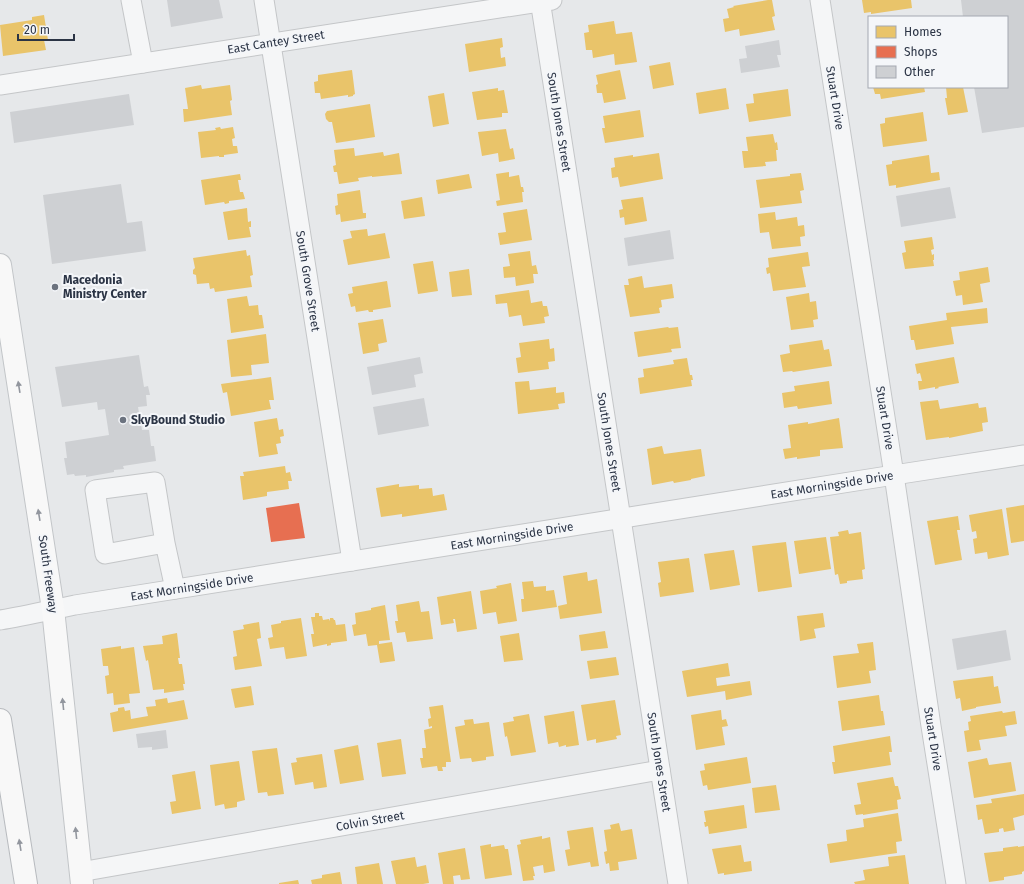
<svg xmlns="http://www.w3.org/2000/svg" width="1024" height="884" viewBox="0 0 1024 884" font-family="'Fira Sans',sans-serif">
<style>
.homes{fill:#e9c46a}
.shops{fill:#e76f51}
.building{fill:#ced0d3}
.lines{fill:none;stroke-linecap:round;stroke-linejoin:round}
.minor-casing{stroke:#c4c6c8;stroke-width:21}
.major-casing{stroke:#c2c5c8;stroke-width:24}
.highway-casing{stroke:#b8bbbf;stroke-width:24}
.minor{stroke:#f5f6f7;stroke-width:19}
.major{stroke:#f8f8f8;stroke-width:22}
.highway{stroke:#f8f8f8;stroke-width:22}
.oneway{fill:#92969e}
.poi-dot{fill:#6c737f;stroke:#f4f6f9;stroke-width:1.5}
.labels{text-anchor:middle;stroke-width:4;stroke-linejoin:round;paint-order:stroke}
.street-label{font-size:12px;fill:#2b3445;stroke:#f4f6f9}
.poi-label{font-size:12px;font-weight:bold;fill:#2b3445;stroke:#f4f6f9;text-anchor:start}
</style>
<rect width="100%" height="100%" fill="#e6e8ea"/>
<g class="homes">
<path d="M768,0h4l3,16 -3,1 3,13 -35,6 -1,-7 -14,3 -2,-13 6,-1 -2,-9 7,-2 -1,-1z"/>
<path d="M862,0h49l1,8 -41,6v-2l-7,1z"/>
<path d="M44,15l4,25h-4l2,10 -43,6 -3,-31 32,-5v-3z"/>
<path d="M614,21l2,13 16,-2 5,30 -22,3 -1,-11 -21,4 -1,-8h-6l-2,-17 5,-1 -1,-7z"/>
<path d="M502,38l1,9 -3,1 1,10 4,-1 1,9 -37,6 -4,-28z"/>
<path d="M670,62l4,23 -21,4 -4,-23z"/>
<path d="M352,70l3,24 -2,1v1l-5,1v-2l-27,4 -1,-6h-5l-1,-11 4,-1v-6z"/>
<path d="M620,70l6,29 -22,4 -2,-10h-5l-1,-8 2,-1 -2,-9z"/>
<path d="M201,85l1,4 28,-4 2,15 -2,1 2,14 -48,7 -1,-13h5l-3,-21z"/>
<path d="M873,87h51l1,5 -44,7 -1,-5h-5z"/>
<path d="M946,87h17l5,25 -20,3 -3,-17h2z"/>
<path d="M498,88v3l6,-1 4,23h-6v4l-25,3 -5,-28z"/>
<path d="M726,88l3,21 -30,5 -3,-21z"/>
<path d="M788,89l3,27 -42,6 -3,-18 8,-1 -1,-9z"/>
<path d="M444,93l5,31 -16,3 -5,-31z"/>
<path d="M370,104l5,33 -39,6 -4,-21h-3l-3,-3 -1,-5 2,-3z"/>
<path d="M640,110l4,27 -39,6 -3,-15h3l-2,-12z"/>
<path d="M923,112l4,29 -44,6 -3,-23 5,-1v-5z"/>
<path d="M220,127l1,2 12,-2 2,11 -3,1 1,7h4l1,7 -14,2v2h-5v-1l-18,2 -3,-26 18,-2 -1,-2z"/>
<path d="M506,129l4,20 3,-1 2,11 -16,3 -1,-9 -16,3 -4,-24z"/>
<path d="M773,134l2,9 2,-1 1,8h-2l1,11 -12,1 1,4 -22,2 -2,-17h6l-2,-14z"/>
<path d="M354,148l1,8 28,-4 1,4 15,-3 3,21 -30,3v-1l-14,2 1,3 -20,3 -2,-12h-3l-1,-6 3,-1 -2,-15z"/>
<path d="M659,153l4,26 -43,8 -2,-10 -6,1 -1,-10 4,-1 -1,-9 19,-3v2z"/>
<path d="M929,155l2,18 8,-1 1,8 -44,8v-3l-7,1 -3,-21 6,-1v-3z"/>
<path d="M509,172v5l10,-2 2,12h2l1,5h-2l1,10 -26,4 -1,-5 4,-1 -4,-26z"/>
<path d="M801,173l3,17 -4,1 2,12 -42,5 -4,-28 34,-4v-2z"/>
<path d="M240,174l1,6h-3l2,12h3l2,7 -16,2v2l-4,1 -1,-2 -19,3 -4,-25z"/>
<path d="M469,174l3,14 -34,6 -2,-14z"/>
<path d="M360,190l3,23h3v5l-25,4 -1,-8 -4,1 -1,-9 3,-1 -1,-11z"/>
<path d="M422,197l3,19 -21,3 -3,-18z"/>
<path d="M643,197l4,24 -22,4 -1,-8 -4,1 -1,-8 4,-1 -2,-9z"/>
<path d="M247,208l1,14 3,-1v6h-2l2,10 -23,3 -5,-28z"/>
<path d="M527,209l5,31 -32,5 -2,-12 8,-1 -3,-19z"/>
<path d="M775,212l1,8 21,-3 1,9 6,-1 1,11 -5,1 1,9 -29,3 -3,-17 -9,1 -2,-19z"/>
<path d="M367,229l1,7 17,-3 5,25 -42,7 -5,-25 9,-2 -2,-7z"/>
<path d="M932,237l2,12 -3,1 1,5 2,-1v6h-1l1,6 -29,3 -3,-16 4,-1 -2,-11z"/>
<path d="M246,250l1,6 3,-1 3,20 -3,1 2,11 -37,5 -1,-4 -4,1 -1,-6 -12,1 -1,-9 -3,-1v-4l2,-2 -2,-10z"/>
<path d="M530,251l2,15 4,-1 2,9h-5l1,9 -18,3 -1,-9 -11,1 -1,-11 7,-1 -2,-12z"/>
<path d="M808,252l2,14 -8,1 4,20 -33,4 -3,-18 -3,1 -1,-6 3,-1 -1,-9z"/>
<path d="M433,261l5,30 -20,3 -5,-30z"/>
<path d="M988,267l2,15 -10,2 3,18 -20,3 -1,-10 -6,1 -3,-15 7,-1 -1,-8z"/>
<path d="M469,269l3,26 -20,2 -3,-25z"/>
<path d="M642,276l2,12 28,-4 2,14 -13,2 1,7 -3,1 1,5 -30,4 -6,-32h5l-1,-6z"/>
<path d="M387,281l4,26 -18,3v2h-4l-1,-2 -12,2 -1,-6 -4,1 -3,-13 5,-1 -1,-6z"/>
<path d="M529,290l2,13 11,-2 1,5h4l2,10 -5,1 1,6 -22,3 -2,-11 -12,2 -2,-14 -11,1 -1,-9z"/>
<path d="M809,293l1,9 6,-1 2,18 -5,1 1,7 -23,3 -5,-33z"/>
<path d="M247,296l2,10 9,-1 1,10h3l2,13 -33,5 -4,-34z"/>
<path d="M987,308l1,15 -37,4 3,17 -38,6 -2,-10h-3l-2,-14 38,-6 -1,-7z"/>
<path d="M383,319l4,23 -9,2 1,7 -16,3 -5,-31z"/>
<path d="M668,327l1,1 9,-1 3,21 -10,1 1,3 -34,5 -4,-25z"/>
<path d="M266,334l3,29 -18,2 1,10 -21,2 -4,-37z"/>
<path d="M549,339l1,10 4,-1 1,13 -7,1 1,7 -31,4 -2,-15 5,-1 -2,-14z"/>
<path d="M822,340l2,10 5,-1 3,17 -39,6 -1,-1 -9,1 -3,-17 10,-2 -1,-8z"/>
<path d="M954,357l5,26 -21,4 1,1 -4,1v-2l-16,3 -1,-9h4l-2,-8 -3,1 -2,-10z"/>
<path d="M687,358l3,17h2l1,5h-2l1,6 -52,8 -2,-16 6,-1 -1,-8 31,-5 -1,-4z"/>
<path d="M271,377l3,23h-5l2,9 -40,7 -4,-24 -4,1 -2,-9z"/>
<path d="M529,381l1,9 26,-3v6l8,-1 1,11 -7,1 1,5 -41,5 -3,-32z"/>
<path d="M829,381l3,23 -34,5 -1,-3 -13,2 -2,-15 13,-2 -1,-5z"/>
<path d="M938,400l2,9 38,-6 1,5 7,-1 2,15 -6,1 1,8 -34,7v-1l-23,3 -6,-38z"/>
<path d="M277,418l2,12 4,-1 1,7 -4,1 1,6 -5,1 2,10 -19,3 -5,-35z"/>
<path d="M839,418l4,30 -23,2v6l-23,3v-2l-12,2 -2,-10 8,-1 -3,-23 20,-3v2z"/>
<path d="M662,446l2,8 37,-5 4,27 -14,3v1l-17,3 -1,-2 -21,4 -5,-36z"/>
<path d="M285,466l1,7 4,-1 2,9h-4l1,8 -22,3v4l-24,4 -3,-24h4l-1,-4z"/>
<path d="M399,484v3l20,-2v4l13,-1 1,8 11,-2 3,16 -45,7v-3l-21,3 -5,-29z"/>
<path d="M1024,505v36l-13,2 -5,-35z"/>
<path d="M1002,509l7,46 -21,4 -1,-7 -12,2 -2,-15 4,-1 -1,-7 -4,1 -3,-17z"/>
<path d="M958,516l2,14h-3l5,30 -27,5 -8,-44z"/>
<path d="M848,530l1,4 12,-2 4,37 -3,1 1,9 -16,2v2l-7,1 -2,-10 -3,1 -5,-38 9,-1 -1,-4z"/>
<path d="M826,537l5,32 -32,5 -5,-33z"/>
<path d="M786,542l6,45 -34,5 -6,-46z"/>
<path d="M734,550l6,35 -30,5 -6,-36z"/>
<path d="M689,558l5,34 -34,5 -2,-14 3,-1 -3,-20z"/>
<path d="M587,572l1,9 9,-2 5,34 -42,6 -2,-13 9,-2 -4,-28z"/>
<path d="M533,581l1,6 12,-1v5l8,-1 3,17 -35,5 -1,-13h3l-2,-17z"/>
<path d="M511,583l6,38 -19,3 -2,-12 -13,2 -3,-23 17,-3 -1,-2z"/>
<path d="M471,591l6,38 -20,3 -2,-13h-2l1,4 -13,2 -4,-28z"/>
<path d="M419,601l2,11 8,-1 4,28 -26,3 -2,-10 -8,1 -2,-12h3l-2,-16z"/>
<path d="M385,605l5,35 -11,1v3l13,-2 3,19 -15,2 -3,-18 -9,1 -2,-12 -12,2 -2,-11 4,-1 -1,-11 16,-3v-2z"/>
<path d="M315,613h4v3h3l1,4 6,-1 1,2v-3h3l1,2h1l1,5 9,-1 2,17 -16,2v2l-4,1v-2l-14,3 -2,-13h3l-3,-17h4z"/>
<path d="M823,613l2,14 -11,2 2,9 -16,3 -3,-25z"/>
<path d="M301,618l6,38 -21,3 -2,-12 -14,2 -2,-11 5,-1 -2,-12 10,-2v-2z"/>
<path d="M259,622l2,16 -4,1 5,27 -27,4 -2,-13 4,-1 -4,-25 11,-2 -1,-4z"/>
<path d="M605,631l3,17 -27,3 -2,-16z"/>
<path d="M177,633l3,25h-2l1,6h3l3,20h-2l1,6 -20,3v-4l-11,1 -5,-30 -2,1 -3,-15 20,-2 -1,-8z"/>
<path d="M519,633l4,27 -19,2 -4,-26z"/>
<path d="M873,642l3,28 -7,1 2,12 -34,5 -4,-32 26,-3 -2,-9z"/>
<path d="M121,646v3l13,-2 6,46 -11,1 1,9 -16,2 -1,-12 -6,1 -2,-18 4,-1 -1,-9h-5l-2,-17z"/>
<path d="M616,657l3,18 -29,4 -3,-18z"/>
<path d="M728,663l2,13 -14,2 1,8 33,-5 2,14 -26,5 -1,-9 -38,6 -5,-26z"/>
<path d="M993,676l1,11 4,-1 3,17 -25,4v1l-14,3 -2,-13 -4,1 -3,-18z"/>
<path d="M251,686l3,19 -19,3 -4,-19z"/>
<path d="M879,695l2,16h2l2,14 -43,6 -4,-30z"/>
<path d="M167,698l1,5 16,-3 4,19 -75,13 -3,-19 8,-2v-3l6,-1 1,4 5,-1 1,9 17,-3 -2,-9 10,-1 -1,-6z"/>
<path d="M615,700l6,35 -5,1 1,3 -21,4v-4l-9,2 -6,-36z"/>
<path d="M443,705l8,57h-5v5h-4l1,4h-5l-1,-5 -15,2 -2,-10h3l-1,-10h4l-2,-18 8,-2v-2l-3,1 -1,-8 3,-1 -2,-11z"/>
<path d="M721,710l1,10 4,-1 2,7 -6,1 3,18 -29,5 -5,-35z"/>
<path d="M574,711l5,34 -13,2v-2l-7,2 -1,-5 -10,2 -4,-28z"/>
<path d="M1002,711l1,2 12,-2 2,13 -12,2 2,10 -28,4 2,10 -14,2 -3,-21 5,-1 -1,-8 3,-1 -1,-5z"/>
<path d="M529,714l7,38 -25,4 -4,-20 -2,1 -2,-14 11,-2 -1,-4z"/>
<path d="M473,719l1,5 15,-2 5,34 -8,1v3l-14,2 -1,-4 -11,1 -5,-32 10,-2 -1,-5z"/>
<path d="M890,736l2,16h-3l2,13 -57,9 -2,-12h3l-2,-16z"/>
<path d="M401,739l5,35 -24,3 -5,-34z"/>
<path d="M358,745l6,35 -24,4 -6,-34z"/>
<path d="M277,748l7,46 -16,2 -1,-4 -9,1 -6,-42z"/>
<path d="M322,754l5,33 -13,2 -1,-7 -18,3 -4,-22 6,-1 -1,-4z"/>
<path d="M747,757l4,26 -43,7 -1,-5 -4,1 -3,-15 5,-1 -1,-6z"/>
<path d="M987,758l2,7 22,-3 5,29 -42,7 -6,-36z"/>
<path d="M239,761l6,39 -8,2v5l-12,2 -1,-5 -9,2 -5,-41z"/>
<path d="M195,771l6,38 -29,5 -2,-12 6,-1 -4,-26z"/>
<path d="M893,777l2,9h3l3,13 -4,1 1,9 -35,6v-1l-7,1 -2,-10 7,-1 -4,-21z"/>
<path d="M776,785l4,25 -25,3 -3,-25z"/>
<path d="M1024,794v21l-11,3 2,12 -11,2 -1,-4 -4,1v3l-14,2 -3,-15 -4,1 -2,-15 16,-2 -1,-4z"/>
<path d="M744,805l3,23 -38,6 -1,-8 -3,1 -1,-5h2l-2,-11z"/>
<path d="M898,813l4,28 -6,1 1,11 -67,10 -3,-19 20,-3 -1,-11 18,-3 -1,-8z"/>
<path d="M619,823l2,8 11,-2 5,30 -19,3 1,8 -9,1 -1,-8 -3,1 -2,-12 3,-1 -3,-21 7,-1 -1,-4z"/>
<path d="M593,827l6,39 -8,1 -1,-5 -22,4 -3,-16 5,-1 -3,-18z"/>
<path d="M542,836v3l8,-2 5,34 -11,2 -1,-8 -10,2 2,9h-2l1,4 -11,1 -6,-36 4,-1 -1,-4z"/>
<path d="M491,844v3l13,-2 1,4h3l4,26 -27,4 -5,-33z"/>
<path d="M741,845l3,17 7,-1 1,10 -28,4v-2l-6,1 -6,-25z"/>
<path d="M1018,846v1l6,-1v25l-2,1v2l-18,3v3l-15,2 -5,-29 19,-2v-3z"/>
<path d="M465,848l5,31 -9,1 -1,-5 -7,1 1,8h-11l-5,-31z"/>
<path d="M905,855l4,29h-54l-1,-2 11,-2 -2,-10 26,-4 -1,-9z"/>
<path d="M415,857l2,10 9,-2 3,18 -6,1h-27l-5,-23z"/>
<path d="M379,863l4,21h-26l-2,-17z"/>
<path d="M340,872l2,12h-30l-1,-4 11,-2v-3z"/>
<path d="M298,880l1,4h-20v-1z"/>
</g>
<path class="shops" d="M299,503l6,35 -34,4 -5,-34z"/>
<g class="building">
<path d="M167,0h52l4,18 -52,9z"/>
<path d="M961,0h63v127l-42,6 -8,-46h33v-70h-44z"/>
<path d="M779,40l2,15h-4l3,12 -39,6 -2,-14 8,-1 -2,-12z"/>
<path d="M129,94l5,31 -120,18 -4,-31z"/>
<path d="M121,184l6,39 15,-2 4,30 -94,13 -9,-69z"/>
<path d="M950,187l6,31 -55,9 -5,-31z"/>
<path d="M670,230l4,29 -46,7 -4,-28z"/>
<path d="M139,355l5,32 4,-1 2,9h-4l1,11 -9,1 4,23h7l2,16h3l2,15 -33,5 1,3 -10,1v2l-28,5v-2l-11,1 -1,-2 -7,1 -3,-17h3l-2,-16 44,-7 -4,-26 -7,1 -1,-8 -35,5 -7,-40z"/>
<path d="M420,357l3,16 -9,2 2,12 -44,8 -5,-28z"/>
<path d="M424,398l5,28 -51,9 -5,-28z"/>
<path d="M1006,630l5,30 -54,10 -5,-31z"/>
<path d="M166,730l2,18 -16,2v-3l-14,1 -2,-14z"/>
</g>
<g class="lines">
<defs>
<g id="minor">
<path d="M131,0l12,63"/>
<path d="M264,0l88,561"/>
<path d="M540,0l138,884"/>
<path d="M820,0l74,475 37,251 25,158"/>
<path d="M0,85l552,-85"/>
<path d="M165,543l-60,11 -10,-64 60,-8 10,61 10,46"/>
<path d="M0,620c25,-4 50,-10 75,-15l819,-130 130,-20"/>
<path d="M80,872l580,-102"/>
</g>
<path id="major" d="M0,265l53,344 29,275"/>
<path id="highway" d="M0,720l26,164"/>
</defs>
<use href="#minor" class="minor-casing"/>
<use href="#major" class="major-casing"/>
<use href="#highway" class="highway-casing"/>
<use href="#minor" class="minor"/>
<use href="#major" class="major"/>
<use href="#highway" class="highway"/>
</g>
<defs><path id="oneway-solid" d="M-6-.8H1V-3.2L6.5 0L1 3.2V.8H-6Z"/></defs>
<g class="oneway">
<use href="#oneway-solid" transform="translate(19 387) rotate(-99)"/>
<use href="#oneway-solid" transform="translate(39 515) rotate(-99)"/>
<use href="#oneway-solid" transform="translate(63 704) rotate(-96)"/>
<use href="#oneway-solid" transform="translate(76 833) rotate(-96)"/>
<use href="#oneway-solid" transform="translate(20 845) rotate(-99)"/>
</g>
<g class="poi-dot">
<circle cx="55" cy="287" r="4"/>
<circle cx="123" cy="420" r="4"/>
</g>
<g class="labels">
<g class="street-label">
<text transform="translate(276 42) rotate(-9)" y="4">East Cantey Street</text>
<text transform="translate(835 98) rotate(81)" y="4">Stuart Drive</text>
<text transform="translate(559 122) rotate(81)" y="4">South Jones Street</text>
<text transform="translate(308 281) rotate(81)" y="4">South Grove Street</text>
<text transform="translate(885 418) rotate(81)" y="4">Stuart Drive</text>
<text transform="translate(609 442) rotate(81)" y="4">South Jones Street</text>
<text transform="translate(832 485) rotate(-9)" y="4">East Morningside Drive</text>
<text transform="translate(512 536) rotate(-9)" y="4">East Morningside Drive</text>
<text transform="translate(48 574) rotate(82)" y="4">South Freeway</text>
<text transform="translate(192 587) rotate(-9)" y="4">East Morningside Drive</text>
<text transform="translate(933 739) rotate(81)" y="4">Stuart Drive</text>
<text transform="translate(659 762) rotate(81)" y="4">South Jones Street</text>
<text transform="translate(370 821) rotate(-10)" y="4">Colvin Street</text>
</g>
<g class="poi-label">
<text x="63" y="284">Macedonia<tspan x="63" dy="14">Ministry Center</tspan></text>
<text x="131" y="424">SkyBound Studio</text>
</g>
</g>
<rect x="868" y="16" width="140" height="72" fill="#f4f6f9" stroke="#a4a8b1"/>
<rect x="876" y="26" width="20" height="12" fill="#e9c46a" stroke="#a4a8b1"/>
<text x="904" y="36" font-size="12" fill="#2b3445">Homes</text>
<rect x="876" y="46" width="20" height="12" fill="#e76f51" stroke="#a4a8b1"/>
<text x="904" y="56" font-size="12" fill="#2b3445">Shops</text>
<rect x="876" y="66" width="20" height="12" fill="#ced0d3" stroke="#a4a8b1"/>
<text x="904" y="76" font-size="12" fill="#2b3445">Other</text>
<path d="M18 34v6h56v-6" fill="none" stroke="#2b3445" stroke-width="2"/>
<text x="24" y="34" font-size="12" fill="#2b3445" stroke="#f4f6f9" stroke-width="3" paint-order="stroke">20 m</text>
</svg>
